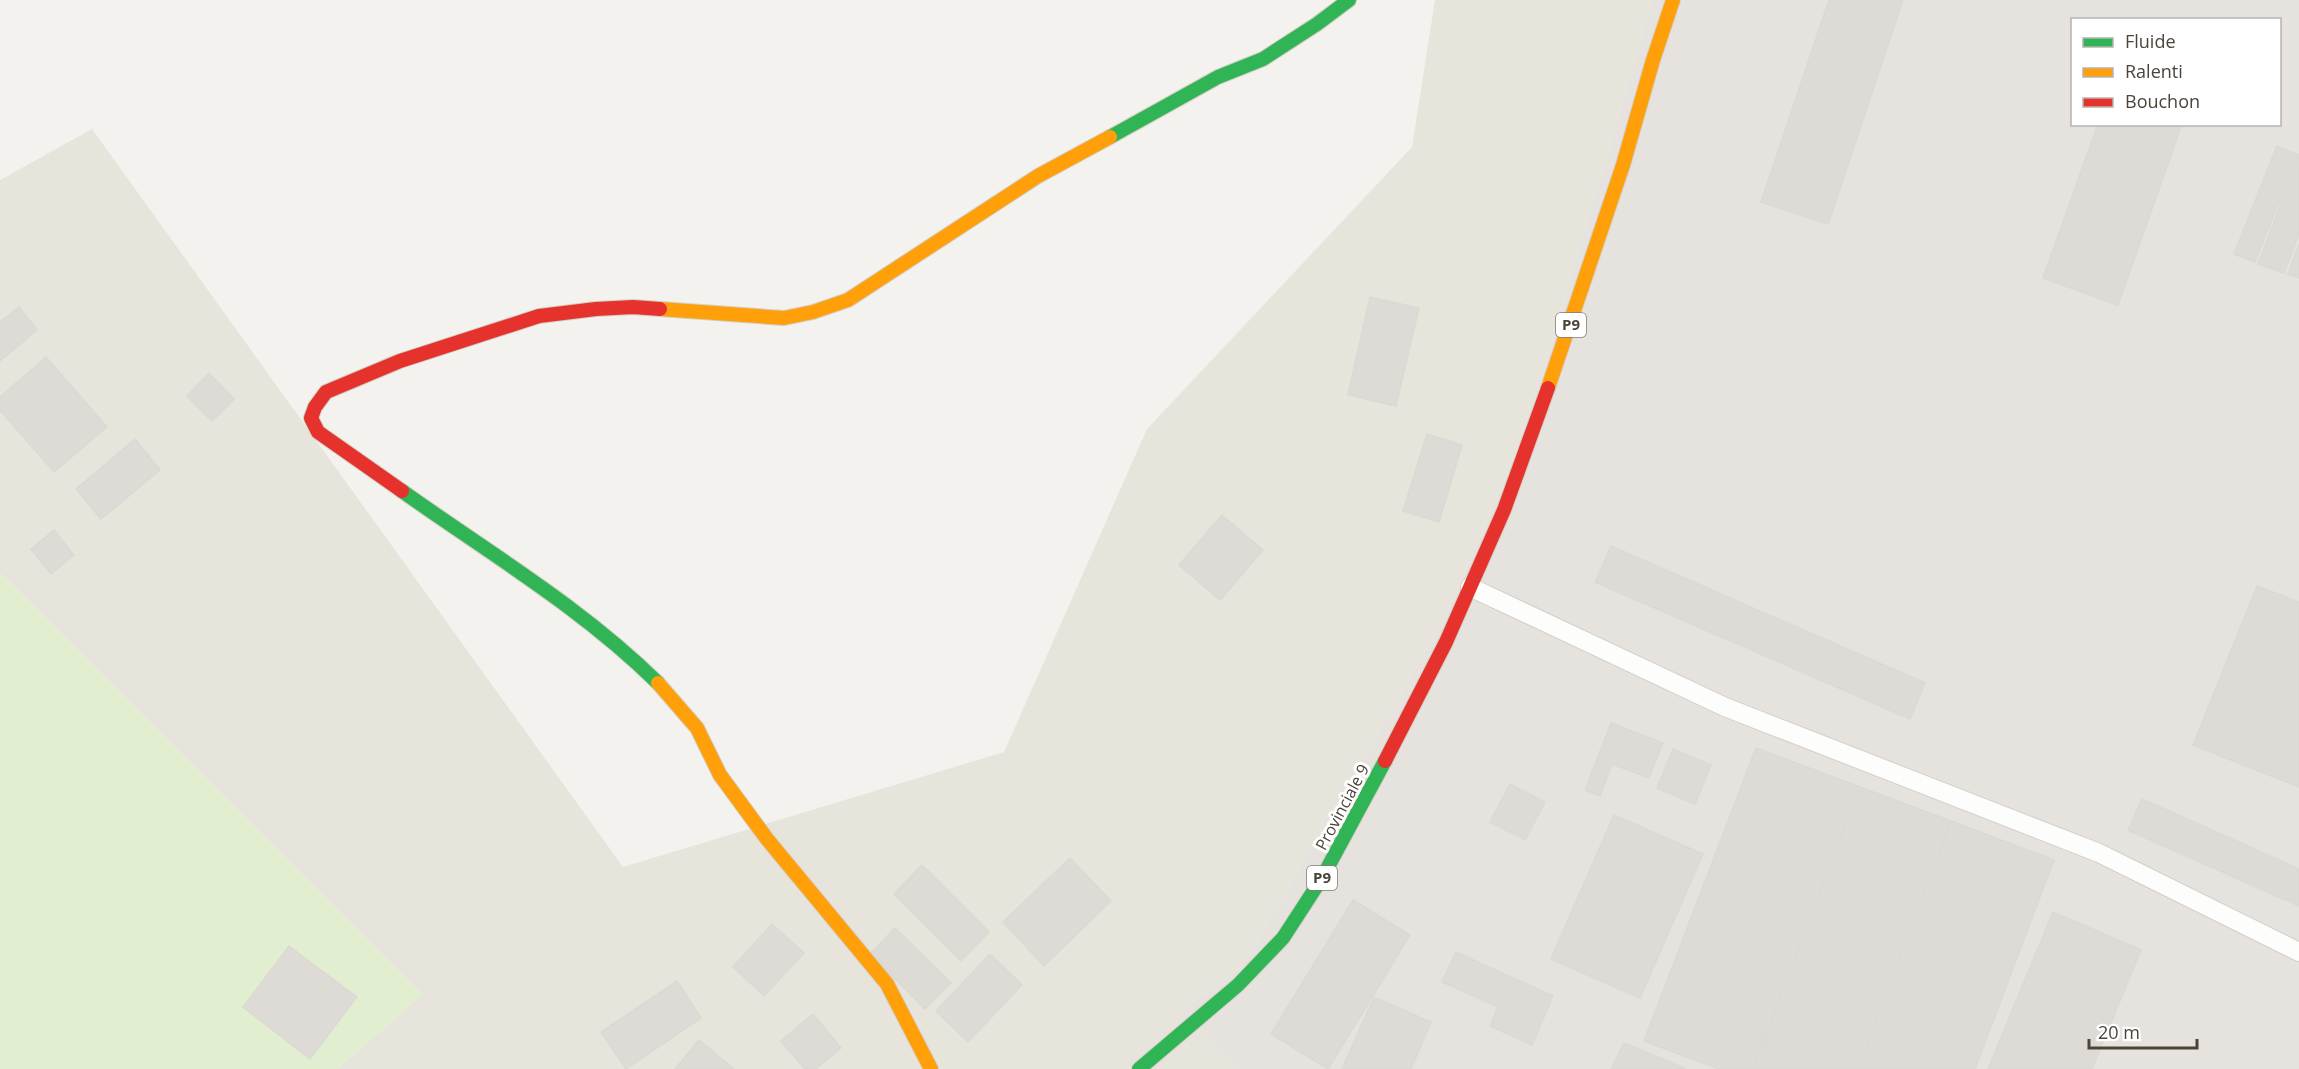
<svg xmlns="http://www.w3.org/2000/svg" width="2299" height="1069" viewBox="0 0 2299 1069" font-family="'Open Sans',sans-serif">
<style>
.residential{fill:#e7e4dc}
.industrial{fill:#e6e2de;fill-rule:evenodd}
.green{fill:#e1eecf}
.building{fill:#dedbd6;stroke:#dcd9d4;stroke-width:1.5}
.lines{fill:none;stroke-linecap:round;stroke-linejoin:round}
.lane-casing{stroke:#d2d0cb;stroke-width:20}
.fast-casing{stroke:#d3cfc5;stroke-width:16}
.slow-casing{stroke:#d3cfc5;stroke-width:16}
.jam-casing{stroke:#d3cfc5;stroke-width:16}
.lane{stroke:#fdfdfc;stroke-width:18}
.fast{stroke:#30b455;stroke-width:14}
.slow{stroke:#ff9f0a;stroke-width:14}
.jam{stroke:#e5322d;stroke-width:14}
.labels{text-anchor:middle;stroke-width:6;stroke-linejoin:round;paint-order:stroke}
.shield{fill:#fff;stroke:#817c74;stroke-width:1.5}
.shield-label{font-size:15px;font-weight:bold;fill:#4b4439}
.street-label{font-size:16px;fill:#4b4439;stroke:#fff}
</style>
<rect width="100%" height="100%" fill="#f4f2ee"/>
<path class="residential" d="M1435,0h217l-124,425 -81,189 -205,353 -63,45 60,57h-902l85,-74 -422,-422v-393l92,-51 531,738 381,-115 143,-323 265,-282z"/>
<path class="industrial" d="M1652,0h647v1069h-1060l-60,-57 63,-45 205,-353 81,-189zM2072,20h208v104h-208z"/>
<path class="green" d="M0,573l422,422 -85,74h-337z"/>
<g class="building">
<path d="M1829,0h74l-75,224 -67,-22z"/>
<path d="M2098,124h84l-64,181 -75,-27z"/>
<path d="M2277,146l21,9 -43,107 -21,-8z"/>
<path d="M2299,157v77l-15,39 -26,-9z"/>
<path d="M2299,244v34l-11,-4z"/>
<path d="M1370,297l49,11 -23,98 -48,-11z"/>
<path d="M19,307l18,23 -37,31v-39z"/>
<path d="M46,357l61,70 -53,45 -54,-62v-13z"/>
<path d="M209,373l25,26 -22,22 -25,-25z"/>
<path d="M1427,434l35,11 -23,77 -36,-11z"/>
<path d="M135,439l25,31 -59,49 -25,-30z"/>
<path d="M1222,515l41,35 -43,50 -41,-35z"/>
<path d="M54,530l20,25 -23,19 -20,-25z"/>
<path d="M1611,546l314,137 -15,36 -315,-137z"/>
<path d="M2257,586l42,16v185l-106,-42z"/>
<path d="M1611,723l52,20 -14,35 -37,-14 -12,32 -15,-6z"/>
<path d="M1756,748l104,39 -107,282h-34l-75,-28z"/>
<path d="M1673,749l38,16 -16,39 -38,-16z"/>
<path d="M1510,784l35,18 -20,38 -35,-18z"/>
<path d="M1860,787l91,34 -93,248h-105z"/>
<path d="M2142,799l157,70v37l-171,-76z"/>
<path d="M1614,815l89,39 -63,144 -89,-39z"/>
<path d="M1951,821l103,39 -79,209h-117z"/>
<path d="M1070,858l41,43 -67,65 -41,-44z"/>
<path d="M922,865l67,67 -28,29 -67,-67z"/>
<path d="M1353,900l57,35 -82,134 -57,-35z"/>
<path d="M2053,912l88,38 -49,119h-104z"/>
<path d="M772,924l32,29 -40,43 -31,-29z"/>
<path d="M895,928l56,55 -26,26 -55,-55z"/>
<path d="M289,946l68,51 -47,62 -67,-52z"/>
<path d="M1456,952l97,44 -21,49 -42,-19 8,-19 -56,-25z"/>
<path d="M990,954l32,31 -54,57 -32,-31z"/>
<path d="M677,981l24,37 -75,51 -25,-37z"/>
<path d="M1374,997l57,25 -20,47h-69z"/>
<path d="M813,1014l28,34 -25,21h-11l-24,-28z"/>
<path d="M699,1040l34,28 -1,1h-57z"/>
<path d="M1624,1043l62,26h-75z"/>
</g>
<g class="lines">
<defs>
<path id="lane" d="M1470,587l255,120 374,146 200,99"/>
<g id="fast">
<path d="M1110,137l108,-60 45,-18 54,-35 32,-24"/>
<path d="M402,491c87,62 179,116 256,192"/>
<path d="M1139,1069l99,-84 45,-47 39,-60 63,-117"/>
</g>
<g id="slow">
<path d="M660,309l124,9 29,-6 35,-12 190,-124 72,-39"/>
<path d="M1548,388l75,-223 30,-105 20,-60"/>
<path d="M658,683l39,45 23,47 47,64 120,145 44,85"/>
</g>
<g id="jam">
<path d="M402,491l-84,-59 -7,-14 4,-11 11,-15 74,-31 139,-45 57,-7 37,-2 27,2"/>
<path d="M1385,761l61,-119 58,-132 44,-122"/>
</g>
</defs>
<use href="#lane" class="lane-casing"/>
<use href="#fast" class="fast-casing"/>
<use href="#slow" class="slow-casing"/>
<use href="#jam" class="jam-casing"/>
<use href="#lane" class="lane"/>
<use href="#fast" class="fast"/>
<use href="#slow" class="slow"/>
<use href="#jam" class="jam"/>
</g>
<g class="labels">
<g class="shield">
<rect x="1556" y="313" width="30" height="24" rx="4.5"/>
<rect x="1307" y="866" width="30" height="24" rx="4.5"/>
</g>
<g class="shield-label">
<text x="1571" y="330">P9</text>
<text x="1322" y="883">P9</text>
</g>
<g class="street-label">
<text transform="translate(1342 807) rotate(-62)" y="6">Provinciale 9</text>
</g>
</g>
<rect x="2071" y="18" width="210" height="108" fill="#ffffff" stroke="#b7b4b0" stroke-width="1.5"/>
<rect x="2083" y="38" width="30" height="9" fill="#30b455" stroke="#b7b4b0" stroke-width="1.5"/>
<text x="2125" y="48" font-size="18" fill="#4b4439">Fluide</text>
<rect x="2083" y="68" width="30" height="9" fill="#ff9f0a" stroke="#b7b4b0" stroke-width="1.5"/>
<text x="2125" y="78" font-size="18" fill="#4b4439">Ralenti</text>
<rect x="2083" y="98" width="30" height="9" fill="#e5322d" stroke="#b7b4b0" stroke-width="1.5"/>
<text x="2125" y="108" font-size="18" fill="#4b4439">Bouchon</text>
<path d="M2089 1039v9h108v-9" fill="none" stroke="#4b4439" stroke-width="3"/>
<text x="2098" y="1039" font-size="18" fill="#4b4439" stroke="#ffffff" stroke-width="4.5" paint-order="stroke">20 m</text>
</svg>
